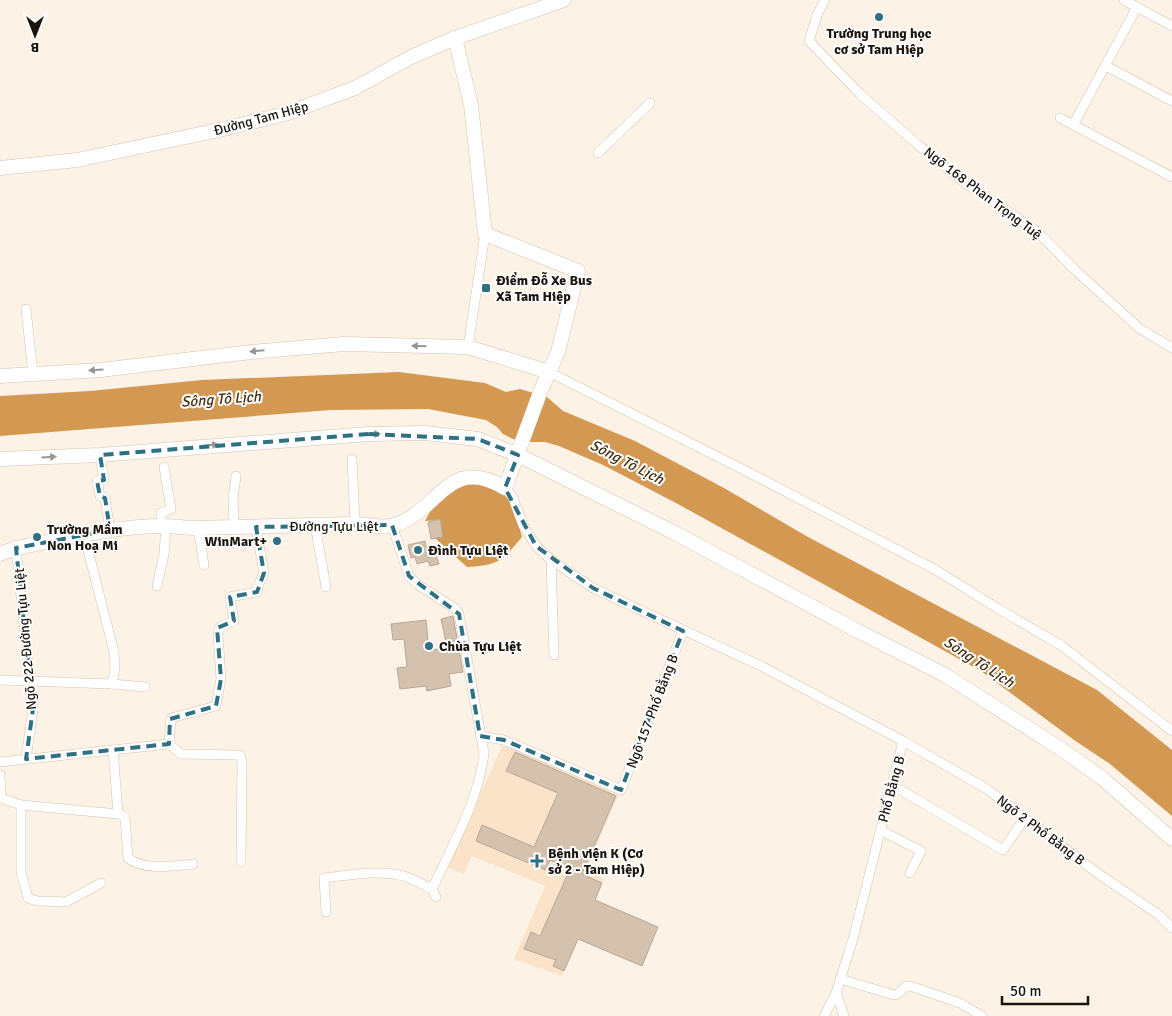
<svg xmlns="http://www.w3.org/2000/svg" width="1172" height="1016" viewBox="0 0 1172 1016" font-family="Signika,sans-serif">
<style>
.built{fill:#fbe3c9}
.water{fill:#d39953}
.building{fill:#d4c2af;stroke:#b9a795}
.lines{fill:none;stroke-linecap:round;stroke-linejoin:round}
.street-casing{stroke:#d5c3b0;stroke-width:10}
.secondary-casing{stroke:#d5c3b0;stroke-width:15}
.street{stroke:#fff;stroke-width:9}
.secondary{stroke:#fff;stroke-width:14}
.oneway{fill:#989693}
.marked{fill:none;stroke:#2f7183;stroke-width:4;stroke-dasharray:10 6;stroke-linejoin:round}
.poi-dot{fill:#2f7183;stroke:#fff;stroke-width:2}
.labels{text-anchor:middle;stroke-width:4;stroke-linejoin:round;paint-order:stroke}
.poi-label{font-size:14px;font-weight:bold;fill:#1b150e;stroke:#fff;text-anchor:start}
.street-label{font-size:14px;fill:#1b150e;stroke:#fff}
.water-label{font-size:15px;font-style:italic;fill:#483011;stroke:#fff}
</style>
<rect width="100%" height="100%" fill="#fdf2e6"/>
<path class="built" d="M504,742l115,51 -33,77 18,9 -42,97 -48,-17 31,-73 -73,-30 -8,18 -17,-7z"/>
<g class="water">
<path d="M399,372l86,11 21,9 14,-3 27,8 16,14 72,30 89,47 84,49 289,153 75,60v66l-62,-52 -36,-24 -93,-69 -305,-168 -73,-38 -44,-19 -14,-4h-15l-17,-3 -10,-5 -6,-7 -11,-7 -58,-11 -97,1 -331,26v-40l90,-5 112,-11z"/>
<path d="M470,479c8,3 27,7 34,13 12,10 14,31 18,45 -20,24 -23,28 -55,30l-32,-29 3,-18 -13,1 8,-15z"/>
</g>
<g class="building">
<path d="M440,519l3,18 -12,2 -3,-17z"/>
<path d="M425,541l3,17 8,-3 3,9 -9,2 -2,-5 -11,3 -2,-7 -4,1 -3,-13z"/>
<path d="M453,616l10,56 -14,2 2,12 -24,5 -1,-5 -26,3 -3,-21 10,-1 -3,-28 -11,1 -2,-16 35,-4 3,31 18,-4 -6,-28z"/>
<path d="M515,752l101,44 -34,78 20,9 -7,17 63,27 -16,39 -64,-27 -14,32 -11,-5 3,-6 -32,-11 7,-17 9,4 30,-67 -20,-9 -5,10 -69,-29 6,-16 52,22 24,-54 -52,-22z"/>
</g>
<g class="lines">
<defs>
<g id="street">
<path d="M825,0l-8,15 -8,26 51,53 57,50 47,38 74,50 36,37 65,59 33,20"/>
<path d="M1124,0l48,26"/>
<path d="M1106,66l66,35"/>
<path d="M1060,118l112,59"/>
<path d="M1073,125l64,-118"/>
<path d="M598,153l52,-50"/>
<path d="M26,309l7,65"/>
<path d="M468,347l17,-113"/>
<path d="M549,372l199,100 188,98 61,38 65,38 110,85"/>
<path d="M100,455l4,25 -7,1 3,15 5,2 5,32"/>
<path d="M352,459l3,65"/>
<path d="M505,488l8,10 10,27 13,21 15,14 42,28 172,80 138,73 84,48 109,83 63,43 13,13"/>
<path d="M315,525l11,62"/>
<path d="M392,525l17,51 8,8 39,25 3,5 25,139c-5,47 -32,93 -52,136"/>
<path d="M161,526v-13l10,-4 -7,-42"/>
<path d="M234,527l-1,-28 3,-23"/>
<path d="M198,528l6,37"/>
<path d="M84,535l30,117 1,17 -3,15"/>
<path d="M16,548l17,161 -7,50"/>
<path d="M551,560l3,95"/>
<path d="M157,586l7,-32 2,-28"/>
<path d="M0,680l112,4 33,3"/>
<path d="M480,736l24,4 117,50 62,-159"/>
<path d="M169,744l2,-26 45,-12 5,-27 -3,-45 2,-7 14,-6 -4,-24 27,-5 1,-6 6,-13 -8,-46"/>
<path d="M113,750l5,64"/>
<path d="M0,762l169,-18 12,10 59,1 2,6 -1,101"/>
<path d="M0,775l1,23 20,7 97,9 7,3 3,41c16,13 46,8 65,6"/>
<path d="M892,785l111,65 22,-32"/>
<path d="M21,805v67l7,26 9,3 29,1 35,-19"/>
<path d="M880,830l41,21 -11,22"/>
<path d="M326,912l-2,-34c27,-3 57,-9 83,-1 8,3 17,8 25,12l4,8"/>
<path d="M840,979l54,16 5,-2 7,-7h4l50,17 22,13"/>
<path d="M836,993l8,23"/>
<path d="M824,1016l12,-23 17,-54 50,-198"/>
</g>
<g id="secondary">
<path d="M0,168l77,-8 142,-30 66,-16 70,-26 56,-31 44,-19 109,-38"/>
<path d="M0,376l101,-6 150,-18 93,-8 124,3 81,25"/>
<path d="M0,459l100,-4 269,-21 56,-1 53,6 40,16 155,77 183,98 89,45 116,74 41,29 70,61"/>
<path d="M0,554l16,-6c49,-9 97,-22 147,-22 11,0 22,2 34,2 12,0 25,-1 38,-1 39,-1 78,-2 118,-3 12,0 25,4 37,2 48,-10 56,-74 115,-38l36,-98 17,-38 20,-81 -93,-37 -14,-129 -16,-67"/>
</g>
</defs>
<use href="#street" class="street-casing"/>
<use href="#secondary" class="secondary-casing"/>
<use href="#street" class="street"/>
<use href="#secondary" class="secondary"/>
</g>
<defs><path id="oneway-solid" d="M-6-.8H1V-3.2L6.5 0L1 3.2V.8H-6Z" transform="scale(1.25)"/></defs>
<g class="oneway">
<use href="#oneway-solid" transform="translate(419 346) rotate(-179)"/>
<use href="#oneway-solid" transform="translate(257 351) rotate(175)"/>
<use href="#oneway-solid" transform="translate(96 370) rotate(176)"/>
<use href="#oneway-solid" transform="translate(373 434) rotate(-1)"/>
<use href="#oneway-solid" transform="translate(211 445) rotate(-5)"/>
<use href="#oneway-solid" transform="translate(49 457) rotate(-3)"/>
</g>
<path class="marked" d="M369,434l109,5 40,16 -13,33 31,58 57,42 90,43 -62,159 -117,-50 -24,-4 -21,-122 -50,-38 -17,-51 -136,2 8,46 -7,19 -27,5 4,24 -17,7 4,51 -5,27 -46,13 -1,25 -143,15 7,-50 -17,-161 94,-18 -5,-32 -5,-2 -3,-15 7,-1 -4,-25z"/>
<g class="poi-dot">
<circle cx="879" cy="17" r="5"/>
<rect x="481" y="283" width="10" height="10" rx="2.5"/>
<circle cx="37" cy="537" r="5"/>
<circle cx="277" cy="541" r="5"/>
<circle cx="418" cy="550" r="5"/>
<circle cx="429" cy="646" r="5"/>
<path d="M534.5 853.5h5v5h5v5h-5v5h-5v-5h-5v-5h5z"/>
</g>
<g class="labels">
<g class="poi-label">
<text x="879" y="38" text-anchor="middle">Trường Trung học<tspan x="879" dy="16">cơ sở Tam Hiệp</tspan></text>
<text x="496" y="285">Điểm Đỗ Xe Bus<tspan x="496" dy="16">Xã Tam Hiệp</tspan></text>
<text x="47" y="534">Trường Mầm<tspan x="47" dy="16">Non Hoạ Mi</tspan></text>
<text x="267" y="546" text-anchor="end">WinMart+</text>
<text x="428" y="555">Đình Tựu Liệt</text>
<text x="439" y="651">Chùa Tựu Liệt</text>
<text x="548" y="858">Bệnh viện K (Cơ<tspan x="548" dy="16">sở 2 - Tam Hiệp)</tspan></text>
</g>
<g class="street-label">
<text transform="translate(261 118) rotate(-15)" y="5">Đường Tam Hiệp</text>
<text transform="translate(983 193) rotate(37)" y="5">Ngõ 168 Phan Trọng Tuệ</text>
<text x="334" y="531">Đường Tựu Liệt</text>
<text transform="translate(25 639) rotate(-95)" y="5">Ngõ 222 Đường Tựu Liệt</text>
<text transform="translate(652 711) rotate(-69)" y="5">Ngõ 157 Phố Bằng B</text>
<text transform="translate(891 789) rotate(-75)" y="5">Phố Bằng B</text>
<text transform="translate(1041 830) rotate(37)" y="5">Ngõ 2 Phố Bằng B</text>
</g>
<g class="water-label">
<text transform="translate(221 399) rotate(-4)" y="5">Sông Tô Lịch</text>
<text transform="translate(627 462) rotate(27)" y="5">Sông Tô Lịch</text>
<text transform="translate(979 662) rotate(33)" y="5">Sông Tô Lịch</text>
</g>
</g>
<g transform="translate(35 35) rotate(180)" stroke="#ffffff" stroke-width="4" paint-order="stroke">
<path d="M0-4L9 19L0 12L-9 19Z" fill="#1b150e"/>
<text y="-8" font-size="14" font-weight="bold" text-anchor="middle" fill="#1b150e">B</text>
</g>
<path d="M1002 996v8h86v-8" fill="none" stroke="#1b150e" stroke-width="2.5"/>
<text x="1010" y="996" font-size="15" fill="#1b150e" stroke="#ffffff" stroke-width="4" paint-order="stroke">50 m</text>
</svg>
